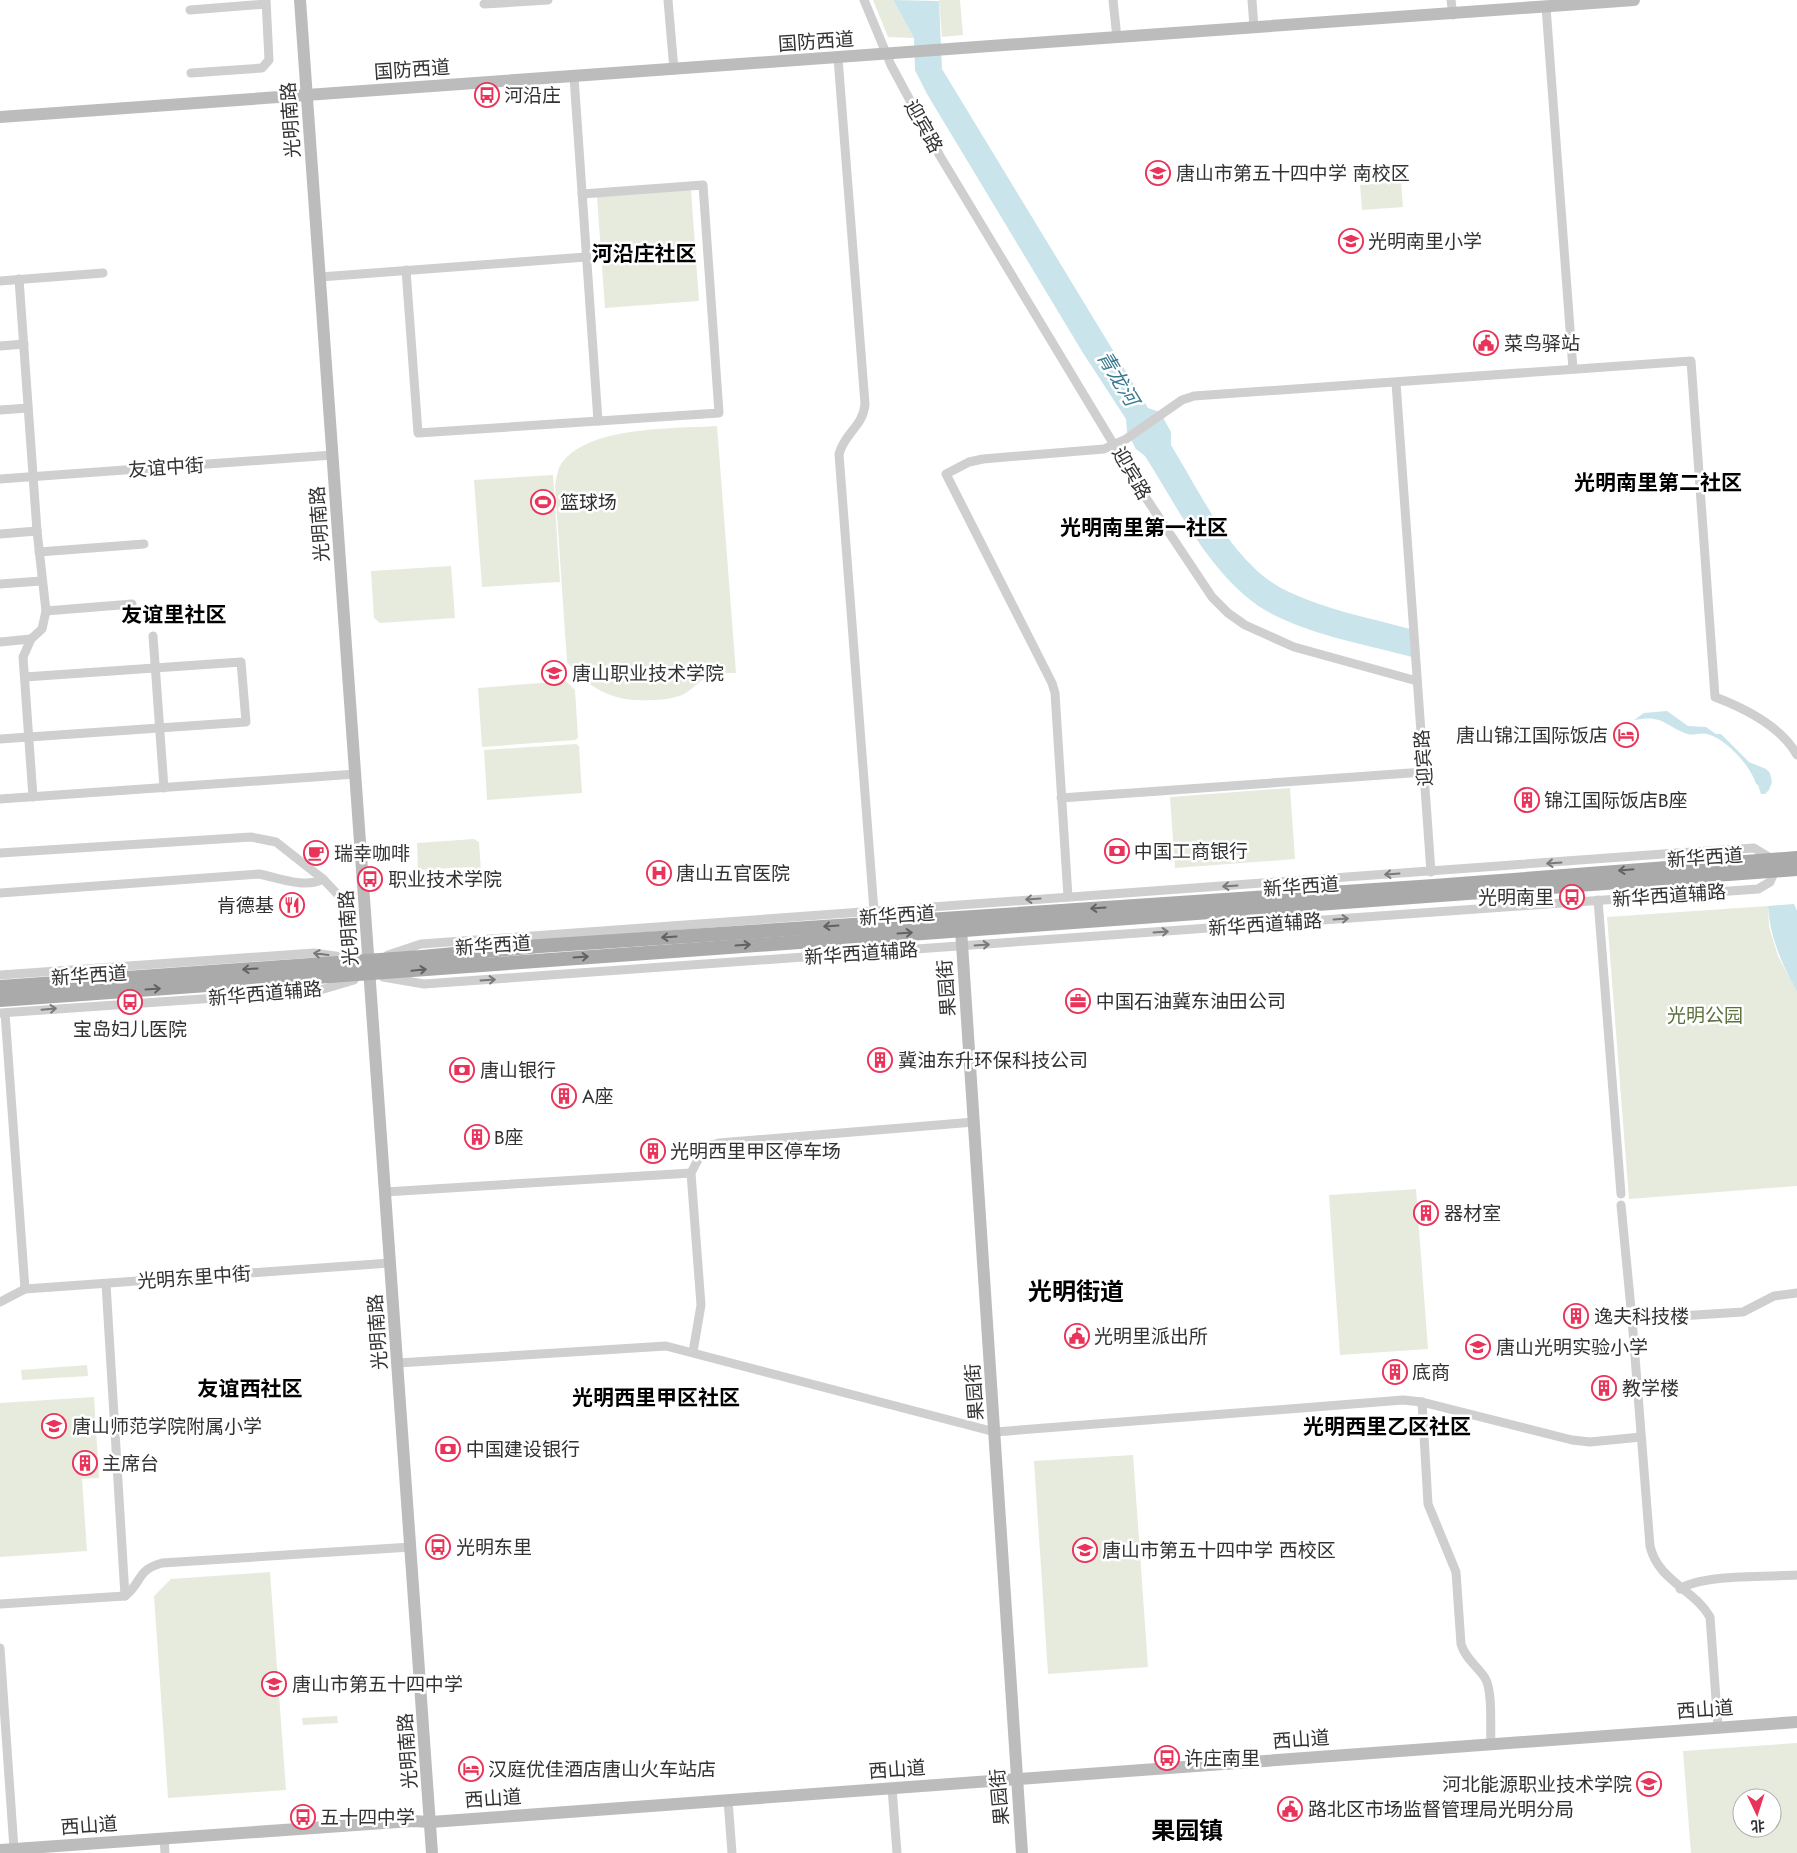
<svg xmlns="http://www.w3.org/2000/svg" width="1797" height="1853" viewBox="0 0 1797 1853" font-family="Jost,'Noto Sans SC',sans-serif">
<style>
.green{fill:#e7ebdd;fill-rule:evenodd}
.water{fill:#cae4ec}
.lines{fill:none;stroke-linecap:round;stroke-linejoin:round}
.street{stroke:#cfcfcf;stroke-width:9}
.secondary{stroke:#bcbcbc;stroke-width:12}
.primary{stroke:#aaa;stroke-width:14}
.oneway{stroke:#797979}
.oneway2{stroke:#626262}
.labels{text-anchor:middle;stroke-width:5;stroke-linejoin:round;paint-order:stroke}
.street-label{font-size:19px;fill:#323232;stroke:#fff}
.poi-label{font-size:19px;fill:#323232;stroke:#fff;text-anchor:start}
.park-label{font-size:19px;fill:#5b703d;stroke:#fff}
.water-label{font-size:20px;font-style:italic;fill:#3a7a90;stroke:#fff}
.quarter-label{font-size:21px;font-weight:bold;fill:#000;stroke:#fff}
.district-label{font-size:24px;font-weight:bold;fill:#000;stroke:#fff}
</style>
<rect width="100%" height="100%" fill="#fff"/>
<g class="green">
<path d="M873,0h20l21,38 -26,-1z"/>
<path d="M939,0h21l3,35 -21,2z"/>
<path d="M1401,182l2,25 -41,3 -2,-25z"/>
<path d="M691,190l8,111 -94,7 -8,-111z"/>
<path d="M717,426l19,247c-8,0 -16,0 -24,2 -9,2 -19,14 -28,19 -11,5 -22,6 -34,6 -36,2 -60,-10 -83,-38l-12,-176c1,-5 2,-13 4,-18 22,-43 116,-39 158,-42z"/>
<path d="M553,475l7,107 -78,5 -8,-107z"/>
<path d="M451,566l4,52 -75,5 -6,-5 -3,-47z"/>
<path d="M566,681l9,9 3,48 -3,2 -93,7 -4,-59z"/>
<path d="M576,744l3,2 3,47 -95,7 -3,-50z"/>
<path d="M1290,788l5,71 -120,9 -5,-71z"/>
<path d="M474,839l5,3 3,44 -7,1 -2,-20 -55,3 -1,-27z"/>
<path d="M1768,906l1,21 9,29 19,36v194l-168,13 -22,-282z"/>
<path d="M1416,1189l12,160 -88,6 -11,-160z"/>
<path d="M87,1365l1,11 -66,4 -1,-10z"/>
<path d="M94,1397l5,81 -17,1 5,72 -87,6v-154z"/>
<path d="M1133,1455l15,212 -100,7 -14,-213z"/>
<path d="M270,1572l16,218 -118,8 -14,-202 17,-17z"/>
<path d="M337,1716l1,7 -35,2 -1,-7z"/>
<path d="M1797,1743v110h-106l-8,-102zM1742,1798h30v30h-30z"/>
</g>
<g class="water">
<path d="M893,0l46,1 3,68 206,339 12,4 11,20v13c30,49 64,123 118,147 38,18 81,26 121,37l2,28c-44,-12 -92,-20 -134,-40 -61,-28 -98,-106 -133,-161l-9,-7 -9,-17 -1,-13 -43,-66 -156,-259 -12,-24 -1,-32z"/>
<path d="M1667,711l21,15 18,1 10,7h5l28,28 17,7 4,4 2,9 -3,8 -4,4h-4l-3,-9 -2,-1c-5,-18 -31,-46 -49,-50 -7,-2 -13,2 -19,0 -24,-8 -24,-20 -54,-14l10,-7z"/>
<path d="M1794,904l3,7v81c-15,-28 -27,-54 -29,-86z"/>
</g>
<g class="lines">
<g class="street">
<path d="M668,0l6,70"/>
<path d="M864,0l27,65 49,91 206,342 66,99 16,16 17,12 49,22 123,34"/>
<path d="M1113,0l4,38"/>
<path d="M1252,0l2,28"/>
<path d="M1451,0l2,15"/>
<path d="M484,4l64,-4"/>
<path d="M1546,7l27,362"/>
<path d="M190,10l76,-6"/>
<path d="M838,58l27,346c-2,23 -20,28 -26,50l35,457"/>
<path d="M191,73l71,-5 7,-8 -3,-60"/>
<path d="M574,77l24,344"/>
<path d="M406,270l12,163 301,-20 -16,-228 -121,9"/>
<path d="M320,277l266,-20"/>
<path d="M19,279l18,252 9,80 -4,18 -11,10 -8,18 10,140"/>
<path d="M0,281l103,-8"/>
<path d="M0,346l24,-2"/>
<path d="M1396,383l35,489"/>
<path d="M0,410l28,-2"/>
<path d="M0,479l333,-24"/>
<path d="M0,534l37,-3"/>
<path d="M39,552l105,-8"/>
<path d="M0,584l41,-3"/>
<path d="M46,611l86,-7"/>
<path d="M153,636l11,152"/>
<path d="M0,642l31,-3"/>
<path d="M0,739l246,-17 -5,-60 -216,15"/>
<path d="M1061,798l363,-26"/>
<path d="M0,799l356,-25"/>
<path d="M0,853l251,-16 25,5 47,37 22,23"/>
<path d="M0,893l259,-19c20,4 46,15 64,5"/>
<path d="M1068,897l-13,-204 -3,-10 -106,-209 23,-12 14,-3 121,-10 22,-10 56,-39 12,-4 497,-35 24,336c29,11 66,29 82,58"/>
<path d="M1598,900l23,294"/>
<path d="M388,955l33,-11 1256,-91 77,-5 20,12"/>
<path d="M0,975l314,-22 35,5"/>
<path d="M383,977l41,7 1334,-95 12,-7 5,-11"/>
<path d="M0,1013l317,-22 37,-11"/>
<path d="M5,1013l20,276"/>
<path d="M385,1192l306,-19"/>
<path d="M1621,1205l11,114"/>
<path d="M106,1284l19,312"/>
<path d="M0,1302l25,-13 365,-26"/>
<path d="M693,1352l8,-47 -10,-132 12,-23 8,-5 8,-2 255,-21"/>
<path d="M398,1363l268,-17 329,86 408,-32 19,2 150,38 18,2 51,-5"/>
<path d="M1422,1402l6,102 28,68 5,72c4,14 16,22 24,34 8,13 5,50 6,66"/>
<path d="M1680,1589c21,-15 89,-12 117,-14"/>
<path d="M0,1604l125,-8c18,-14 11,-26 37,-33l249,-16"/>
<path d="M0,1648l14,201"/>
<path d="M1718,1727l-8,-110c-16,-28 -52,-36 -60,-71l-18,-227 111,-7 31,-16 23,-3"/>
<path d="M892,1788l5,65"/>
<path d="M728,1800l4,53"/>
<path d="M164,1838l1,15"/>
</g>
<g class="secondary">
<path d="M300,0l132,1853"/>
<path d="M0,117l1634,-117"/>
<path d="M961,929l61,924"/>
<path d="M0,1850l412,-29 19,1 1366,-100"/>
</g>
<g class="primary">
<path d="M0,987l422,-30 118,-11 894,-60 363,-28"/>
<path d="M0,1000c599,-41 1198,-89 1797,-131"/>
</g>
</g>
<defs><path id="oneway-shaft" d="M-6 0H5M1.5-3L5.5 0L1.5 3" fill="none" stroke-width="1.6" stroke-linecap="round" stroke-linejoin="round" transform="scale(1.25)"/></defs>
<g class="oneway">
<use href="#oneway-shaft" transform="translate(1554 863) rotate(176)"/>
<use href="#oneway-shaft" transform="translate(1392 874) rotate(176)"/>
<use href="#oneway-shaft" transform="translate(1230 886) rotate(176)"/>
<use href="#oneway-shaft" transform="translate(1033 899) rotate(176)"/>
<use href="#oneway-shaft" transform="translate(1341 919) rotate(-4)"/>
<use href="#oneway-shaft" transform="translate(1161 932) rotate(-4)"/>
<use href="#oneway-shaft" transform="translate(982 945) rotate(-4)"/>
<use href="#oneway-shaft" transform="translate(321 954) rotate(-173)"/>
<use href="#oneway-shaft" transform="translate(488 980) rotate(-4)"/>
<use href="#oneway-shaft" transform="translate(49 1009) rotate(-5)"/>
</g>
<g class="oneway2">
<use href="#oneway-shaft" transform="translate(1626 870) rotate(175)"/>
<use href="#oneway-shaft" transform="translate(1098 908) rotate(176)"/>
<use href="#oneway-shaft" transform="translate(831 926) rotate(176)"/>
<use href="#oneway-shaft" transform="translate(905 933) rotate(-4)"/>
<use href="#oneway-shaft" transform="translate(669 937) rotate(176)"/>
<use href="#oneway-shaft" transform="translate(743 945) rotate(-4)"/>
<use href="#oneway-shaft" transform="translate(581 957) rotate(-4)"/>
<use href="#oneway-shaft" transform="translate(250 969) rotate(176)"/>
<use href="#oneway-shaft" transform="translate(419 970) rotate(-6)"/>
<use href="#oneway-shaft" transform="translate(153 989) rotate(-4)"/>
</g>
<defs>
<symbol id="bus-ring" viewBox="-11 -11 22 22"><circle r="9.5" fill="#fff" stroke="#e93359" stroke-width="1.5"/><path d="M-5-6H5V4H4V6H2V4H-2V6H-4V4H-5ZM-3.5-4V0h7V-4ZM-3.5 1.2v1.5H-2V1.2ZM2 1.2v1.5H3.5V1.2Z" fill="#e93359"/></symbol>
<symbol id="school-ring" viewBox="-11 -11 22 22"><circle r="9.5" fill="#fff" stroke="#e93359" stroke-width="1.5"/><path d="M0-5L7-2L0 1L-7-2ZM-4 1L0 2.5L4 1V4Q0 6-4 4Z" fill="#e93359"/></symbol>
<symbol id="civic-ring" viewBox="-11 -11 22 22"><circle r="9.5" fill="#fff" stroke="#e93359" stroke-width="1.5"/><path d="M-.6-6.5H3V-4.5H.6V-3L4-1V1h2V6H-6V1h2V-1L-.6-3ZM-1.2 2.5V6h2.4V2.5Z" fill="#e93359"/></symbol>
<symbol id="stadium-ring" viewBox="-11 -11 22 22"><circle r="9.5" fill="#fff" stroke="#e93359" stroke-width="1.5"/><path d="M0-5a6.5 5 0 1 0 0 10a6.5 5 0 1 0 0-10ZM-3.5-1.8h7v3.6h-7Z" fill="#e93359"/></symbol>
<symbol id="university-ring" viewBox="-11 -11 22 22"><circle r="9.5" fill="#fff" stroke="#e93359" stroke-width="1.5"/><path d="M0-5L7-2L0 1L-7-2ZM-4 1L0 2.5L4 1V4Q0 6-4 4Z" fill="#e93359"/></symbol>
<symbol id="hotel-ring" viewBox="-11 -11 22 22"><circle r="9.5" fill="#fff" stroke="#e93359" stroke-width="1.5"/><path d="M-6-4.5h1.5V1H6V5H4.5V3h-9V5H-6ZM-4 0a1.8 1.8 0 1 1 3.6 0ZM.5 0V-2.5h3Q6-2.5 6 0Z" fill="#e93359"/></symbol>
<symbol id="building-ring" viewBox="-11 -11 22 22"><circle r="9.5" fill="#fff" stroke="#e93359" stroke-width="1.5"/><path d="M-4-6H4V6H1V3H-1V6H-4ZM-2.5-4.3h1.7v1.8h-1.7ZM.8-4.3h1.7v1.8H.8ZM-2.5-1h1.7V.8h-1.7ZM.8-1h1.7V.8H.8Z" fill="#e93359"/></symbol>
<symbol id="bank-ring" viewBox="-11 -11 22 22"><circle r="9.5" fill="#fff" stroke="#e93359" stroke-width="1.5"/><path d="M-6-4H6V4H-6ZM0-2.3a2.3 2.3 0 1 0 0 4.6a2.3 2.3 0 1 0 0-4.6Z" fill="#e93359"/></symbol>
<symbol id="cafe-ring" viewBox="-11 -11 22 22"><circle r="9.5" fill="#fff" stroke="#e93359" stroke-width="1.5"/><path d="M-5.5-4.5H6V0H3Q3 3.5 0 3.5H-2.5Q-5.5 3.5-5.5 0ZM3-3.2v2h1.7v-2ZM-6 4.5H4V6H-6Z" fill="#e93359"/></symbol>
<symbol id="hospital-ring" viewBox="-11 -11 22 22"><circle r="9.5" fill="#fff" stroke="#e93359" stroke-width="1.5"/><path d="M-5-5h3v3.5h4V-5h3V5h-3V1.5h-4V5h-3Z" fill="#e93359"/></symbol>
<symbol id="restaurant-ring" viewBox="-11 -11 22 22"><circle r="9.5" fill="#fff" stroke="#e93359" stroke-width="1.5"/><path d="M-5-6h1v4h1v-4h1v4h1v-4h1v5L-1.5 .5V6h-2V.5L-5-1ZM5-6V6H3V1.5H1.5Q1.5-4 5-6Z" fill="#e93359"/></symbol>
<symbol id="office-ring" viewBox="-11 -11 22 22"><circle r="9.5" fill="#fff" stroke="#e93359" stroke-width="1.5"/><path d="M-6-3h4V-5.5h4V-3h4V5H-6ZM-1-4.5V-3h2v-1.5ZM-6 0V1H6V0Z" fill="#e93359"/></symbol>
</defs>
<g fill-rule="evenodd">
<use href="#bus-ring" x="473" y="81" width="28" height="28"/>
<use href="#school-ring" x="1144" y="159" width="28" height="28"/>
<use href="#school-ring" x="1337" y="227" width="28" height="28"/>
<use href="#civic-ring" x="1472" y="329" width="28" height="28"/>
<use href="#stadium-ring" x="529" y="488" width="28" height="28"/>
<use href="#university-ring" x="540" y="659" width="28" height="28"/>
<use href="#hotel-ring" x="1612" y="721" width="28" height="28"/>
<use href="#building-ring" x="1513" y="786" width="28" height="28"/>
<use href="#bank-ring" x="1103" y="837" width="28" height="28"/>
<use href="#cafe-ring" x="302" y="839" width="28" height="28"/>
<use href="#hospital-ring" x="645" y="859" width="28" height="28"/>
<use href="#bus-ring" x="356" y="865" width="28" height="28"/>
<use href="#bus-ring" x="1558" y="883" width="28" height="28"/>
<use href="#restaurant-ring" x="278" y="891" width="28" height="28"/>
<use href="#office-ring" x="1064" y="987" width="28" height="28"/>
<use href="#bus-ring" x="116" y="988" width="28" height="28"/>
<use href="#building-ring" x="866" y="1046" width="28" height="28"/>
<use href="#bank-ring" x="448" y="1056" width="28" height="28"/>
<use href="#building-ring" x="550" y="1082" width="28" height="28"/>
<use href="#building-ring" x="463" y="1123" width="28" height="28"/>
<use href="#building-ring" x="639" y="1137" width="28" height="28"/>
<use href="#building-ring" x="1412" y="1199" width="28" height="28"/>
<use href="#building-ring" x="1562" y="1302" width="28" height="28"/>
<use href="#civic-ring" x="1063" y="1322" width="28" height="28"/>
<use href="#school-ring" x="1464" y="1333" width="28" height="28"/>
<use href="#building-ring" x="1381" y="1358" width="28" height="28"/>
<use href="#building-ring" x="1590" y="1374" width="28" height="28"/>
<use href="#school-ring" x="40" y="1412" width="28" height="28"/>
<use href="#bank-ring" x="434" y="1435" width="28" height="28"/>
<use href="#building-ring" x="71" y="1449" width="28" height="28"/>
<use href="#bus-ring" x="424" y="1533" width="28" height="28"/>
<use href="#school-ring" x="1071" y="1536" width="28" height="28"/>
<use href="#school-ring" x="260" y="1670" width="28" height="28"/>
<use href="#bus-ring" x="1153" y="1744" width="28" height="28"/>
<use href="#hotel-ring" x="457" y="1755" width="28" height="28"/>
<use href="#university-ring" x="1635" y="1770" width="28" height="28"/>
<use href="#civic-ring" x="1276" y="1795" width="28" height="28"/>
<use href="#bus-ring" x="289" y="1803" width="28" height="28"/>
</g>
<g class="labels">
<g class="street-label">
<text transform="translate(816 41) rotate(-4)" y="7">国防西道</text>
<text transform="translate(412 69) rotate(-4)" y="7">国防西道</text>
<text transform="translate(290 120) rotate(-94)" y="7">光明南路</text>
<text transform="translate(924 126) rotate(61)" y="7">迎宾路</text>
<text transform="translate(166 467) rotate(-4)" y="7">友谊中街</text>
<text transform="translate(1132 473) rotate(60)" y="7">迎宾路</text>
<text transform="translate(319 524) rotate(-94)" y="7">光明南路</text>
<text transform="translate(1423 758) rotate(-94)" y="7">迎宾路</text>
<text transform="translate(1705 857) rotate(-4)" y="7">新华西道</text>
<text transform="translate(1301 886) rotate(-4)" y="7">新华西道</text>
<text transform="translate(1669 895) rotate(-4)" y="7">新华西道辅路</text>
<text transform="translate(897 915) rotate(-4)" y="7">新华西道</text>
<text transform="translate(1265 924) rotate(-4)" y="7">新华西道辅路</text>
<text transform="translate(348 928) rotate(-94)" y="7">光明南路</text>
<text transform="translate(493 945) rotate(-4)" y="7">新华西道</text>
<text transform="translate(861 953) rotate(-4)" y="7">新华西道辅路</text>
<text transform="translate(89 975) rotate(-4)" y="7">新华西道</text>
<text transform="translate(946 988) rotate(-94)" y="7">果园街</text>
<text transform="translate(265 993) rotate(-5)" y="7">新华西道辅路</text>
<text transform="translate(194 1277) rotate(-4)" y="7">光明东里中街</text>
<text transform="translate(377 1332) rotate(-94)" y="7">光明南路</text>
<text transform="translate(974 1392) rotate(-94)" y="7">果园街</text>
<text transform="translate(1705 1709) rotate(-4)" y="7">西山道</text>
<text transform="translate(1301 1739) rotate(-4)" y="7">西山道</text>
<text transform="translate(407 1751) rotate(-94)" y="7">光明南路</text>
<text transform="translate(897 1769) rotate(-4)" y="7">西山道</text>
<text transform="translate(999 1797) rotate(-95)" y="7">果园街</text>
<text transform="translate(493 1798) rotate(-4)" y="7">西山道</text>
<text transform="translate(89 1825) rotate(-4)" y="7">西山道</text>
</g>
<g class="poi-label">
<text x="504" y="102">河沿庄</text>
<text x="1176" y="180">唐山市第五十四中学 南校区</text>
<text x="1368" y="248">光明南里小学</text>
<text x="1504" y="350">菜鸟驿站</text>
<text x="560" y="509">篮球场</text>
<text x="572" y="680">唐山职业技术学院</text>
<text x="1608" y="742" text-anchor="end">唐山锦江国际饭店</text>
<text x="1544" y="807">锦江国际饭店B座</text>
<text x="1134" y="858">中国工商银行</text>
<text x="334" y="860">瑞幸咖啡</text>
<text x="676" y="880">唐山五官医院</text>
<text x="388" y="886">职业技术学院</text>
<text x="1554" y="904" text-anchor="end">光明南里</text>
<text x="274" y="912" text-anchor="end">肯德基</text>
<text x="1096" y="1008">中国石油冀东油田公司</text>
<text x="130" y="1036" text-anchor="middle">宝岛妇儿医院</text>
<text x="898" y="1067">冀油东升环保科技公司</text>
<text x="480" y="1077">唐山银行</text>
<text x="582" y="1103">A座</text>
<text x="494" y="1144">B座</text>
<text x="670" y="1158">光明西里甲区停车场</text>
<text x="1444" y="1220">器材室</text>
<text x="1594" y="1323">逸夫科技楼</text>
<text x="1094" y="1343">光明里派出所</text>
<text x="1496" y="1354">唐山光明实验小学</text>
<text x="1412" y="1379">底商</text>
<text x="1622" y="1395">教学楼</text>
<text x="72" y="1433">唐山师范学院附属小学</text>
<text x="466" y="1456">中国建设银行</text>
<text x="102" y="1470">主席台</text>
<text x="456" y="1554">光明东里</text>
<text x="1102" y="1557">唐山市第五十四中学 西校区</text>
<text x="292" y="1691">唐山市第五十四中学</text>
<text x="1184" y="1765">许庄南里</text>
<text x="488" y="1776">汉庭优佳酒店唐山火车站店</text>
<text x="1632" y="1791" text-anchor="end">河北能源职业技术学院</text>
<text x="1308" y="1816">路北区市场监督管理局光明分局</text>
<text x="320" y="1824">五十四中学</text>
</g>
<g class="park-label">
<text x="1705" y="1022">光明公园</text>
</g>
<g class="water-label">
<text transform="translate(1118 378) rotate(59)" y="7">青龙河</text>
</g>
<g class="quarter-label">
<text x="644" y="261">河沿庄社区</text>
<text x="1658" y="490">光明南里第二社区</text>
<text x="1144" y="535">光明南里第一社区</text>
<text x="174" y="622">友谊里社区</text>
<text x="250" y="1396">友谊西社区</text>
<text x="656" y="1405">光明西里甲区社区</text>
<text x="1387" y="1434">光明西里乙区社区</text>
</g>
<g class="district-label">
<text x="1076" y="1300">光明街道</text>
<text x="1187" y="1839">果园镇</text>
</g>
</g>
<g transform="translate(1757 1813) rotate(176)"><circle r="24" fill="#ffffff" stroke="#adadad"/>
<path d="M0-4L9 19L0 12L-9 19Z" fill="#e93359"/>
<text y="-8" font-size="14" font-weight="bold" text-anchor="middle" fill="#323232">北</text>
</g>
</svg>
